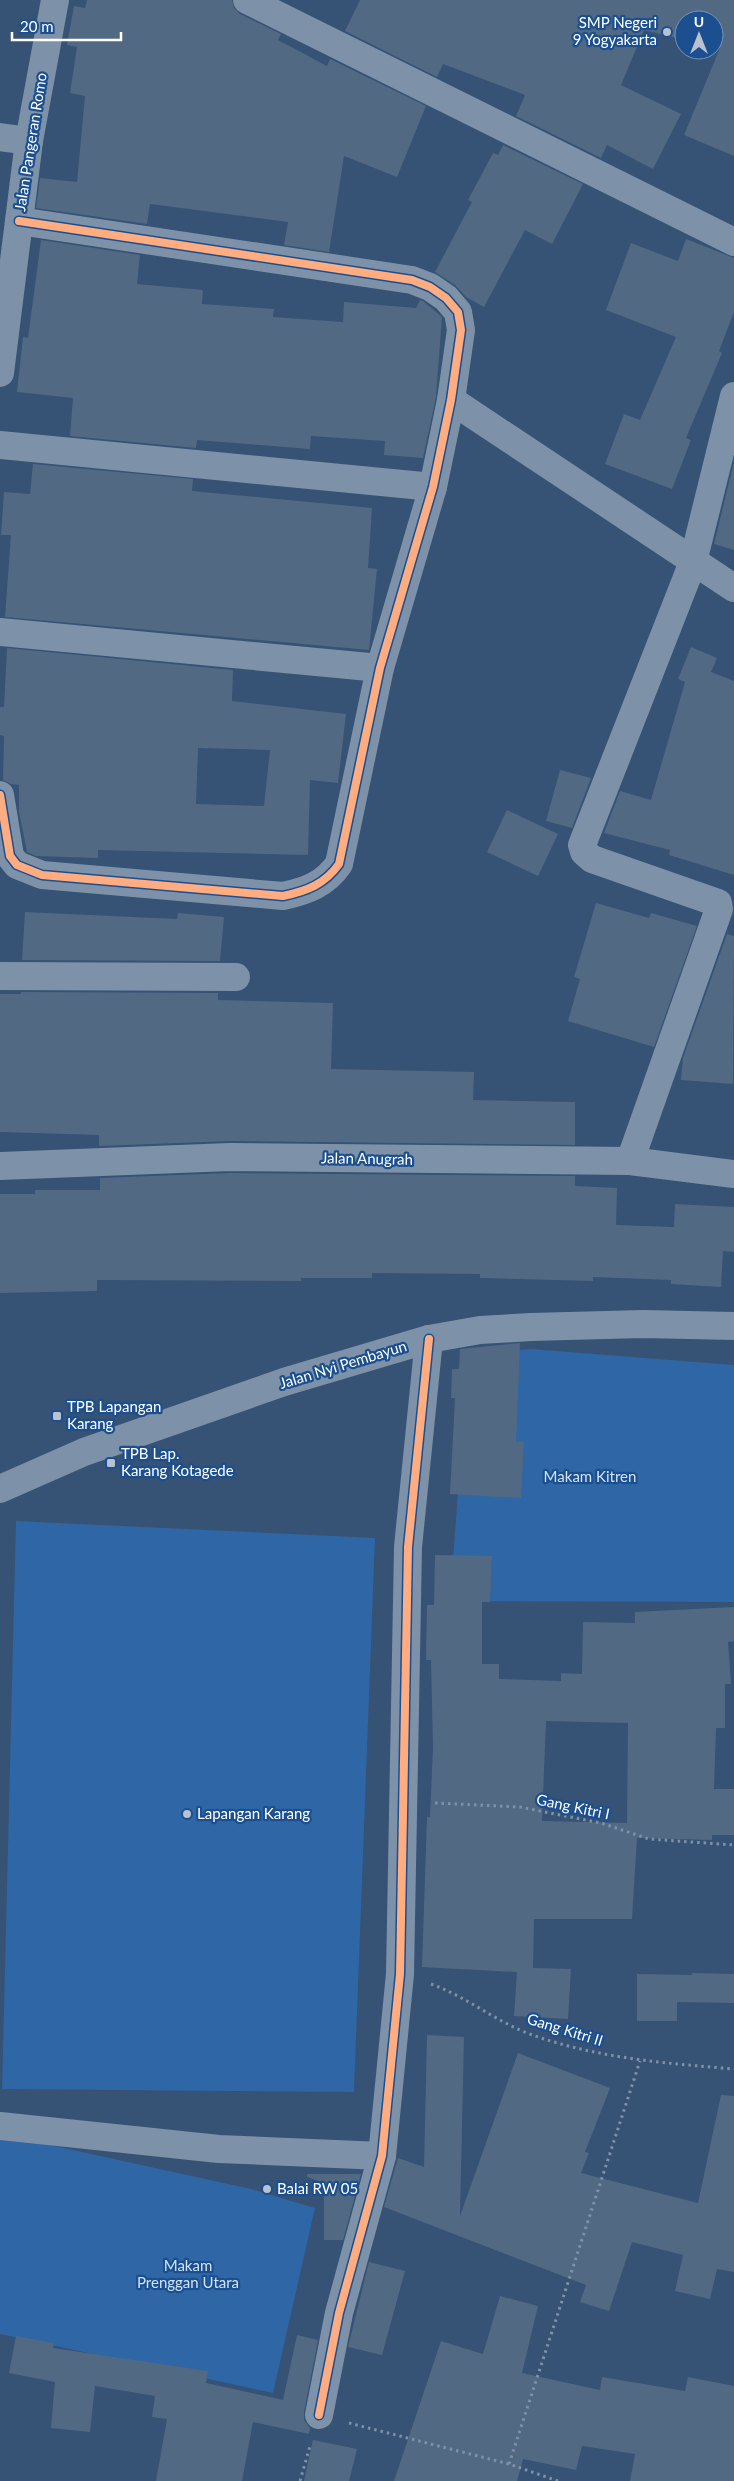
<svg xmlns="http://www.w3.org/2000/svg" width="734" height="2481" viewBox="0 0 734 2481" font-family="Lato,sans-serif">
<style>
.green{fill:#2f66a5}
.building{fill:#526984;fill-rule:evenodd}
.lines{fill:none;stroke-linecap:round;stroke-linejoin:round}
.path{stroke:#7d92a8;stroke-width:3;stroke-dasharray:2.5 4;stroke-linecap:butt}
.minor{stroke:#7d92a8;stroke-width:28}
.tertiary{stroke:#7d92a8;stroke-width:28}
.cycleway-casing{stroke:#1b4f8f;stroke-width:11}
.cycleway{stroke:#ffac80;stroke-width:8}
.poi-dot{fill:#b9c2ce;stroke:#1b4f8f;stroke-width:2}
.labels{text-anchor:middle;stroke-width:4.5;stroke-linejoin:round;paint-order:stroke}
.poi-label{font-size:15px;fill:#fff;stroke:#1b4f8f;text-anchor:start}
.street-label{font-size:15px;fill:#fff;stroke:#1b4f8f}
.park-label{font-size:15px;fill:#cfe3fa;stroke:#1b4f8f}
</style>
<rect width="100%" height="100%" fill="#365274"/>
<g class="green">
<path d="M531,1349l203,16v237l-284,-1 18,-247z"/>
<path d="M16,1521l359,17 -21,554 -352,-3z"/>
<path d="M0,2134l251,55 64,19 -42,185 -273,-59z"/>
</g>
<g class="building">
<path d="M87,0h145l2,8 6,6 41,20 -3,6 49,26 3,-7 96,47 -29,71 -53,-21 -15,96 -45,-7 4,-23 -138,-18 -3,20 -111,-16 4,-30 37,4 8,-86 -15,-3 7,-46 -10,-2 7,-39 11,2z"/>
<path d="M360,0h374v156l-50,-21 36,-87 -6,-1v-27h-30v20l-40,-10 -23,55 60,29 -28,55 -46,-24 -6,13 -85,-42 9,-21 -82,-31 -6,13 -92,-46z"/>
<path d="M503,145l80,39 -31,60 -27,-14 -41,77 -18,-10 -11,-12 -20,-13 37,-70 -4,-2 25,-47 5,2z"/>
<path d="M686,239l48,19v54l-15,39 3,2 -36,85 5,2 -19,49 -67,-25 19,-50 16,6 36,-83 -70,-27 25,-67 47,18z"/>
<path d="M41,240l99,15 -3,29 66,6 -1,14 72,5 -1,8 70,5 1,-20 72,6 4,-8 3,1 19,16 -6,80 -13,61 -39,-3 1,-14 -74,-5 -1,13 -113,-9 -1,8 -126,-12 3,-38 -56,-6 6,-55 5,1z"/>
<path d="M734,462v88l-20,-6z"/>
<path d="M33,464l160,15 -1,12 180,17 -4,60 9,1 -8,81 -364,-33 6,-82h-10l3,-43 26,2z"/>
<path d="M691,647l26,11 -6,14 23,9v194l-65,-20 1,-5 -66,-17 16,-42 31,9 34,-118 -7,-3z"/>
<path d="M7,648l226,22 -1,31 114,13 -8,69 -28,-3 -2,75 -210,-5v8l-62,-2 -9,-4 -8,-40v-27l-8,-1 -8,-4 1,-44 -4,-1v-28h4zM198,748l72,2 -6,56 -68,-2z"/>
<path d="M560,770l31,8 -19,50 -26,-7z"/>
<path d="M507,810l51,24 -20,42 -51,-24z"/>
<path d="M596,903l53,15 2,-5 46,13 -43,121 -86,-26 12,-42 -6,-2z"/>
<path d="M25,912l152,7 1,-6 46,4 -4,44 -198,-1z"/>
<path d="M727,934l7,2 -1,148 -52,-4 2,-22z"/>
<path d="M21,992l197,1v7l115,3 -2,66 143,3 -1,28 102,2v43l-345,-4 -131,5v-11l-99,-3v-138h21z"/>
<path d="M230,1173l345,3v10l42,2 -1,37 58,2 1,-23 59,3v45l-11,-1 -2,36 -50,-3v-4l-78,-3v4l-113,-3v-4l-108,-1v5h-71v3l-204,-1v11l-97,2v-99h35v-4h65v-12z"/>
<path d="M520,1343l-4,99h8l-3,56 -71,-4 5,-96h-4l1,-29h7l1,-20z"/>
<path d="M435,1555l57,1 -2,46h-8v62h17v15l62,2v-8l21,1 1,-52 52,1v-11l99,-5v34l-6,1 3,42h-6v44h-9l-2,61h20v46h-22v5l-75,-2 -5,81h-98l-1,49 38,1 -3,50 -54,-3 3,-44 -95,-5 5,-150h3l3,-69 -2,-88h-5l1,-55h7zM546,1721l82,2 -1,100 -85,-2z"/>
<path d="M692,1973l42,1v29l-57,-1v19h-40v-47l55,1z"/>
<path d="M427,2035l37,2 -4,179 58,-163 92,35 -25,64 4,1 -8,20 117,30 23,-108 13,1v176l-17,-3 -7,30 -35,-8 8,-36 -51,-13 -23,69 -29,-9 6,-17 -202,-78 14,-49 26,9z"/>
<path d="M307,2174h54l-18,66h-19v-57l-17,-6z"/>
<path d="M369,2262l36,9 -23,84 -34,-8z"/>
<path d="M500,2296l38,10 -16,67 78,17 2,-13 83,14 3,-14 46,9v95h-104l5,-27 -53,-8 -6,24 -53,-11 -6,22h-123l47,-140 42,13z"/>
<path d="M297,2335l21,5 -14,72v8l6,8 -1,6 -56,-12 -11,59h-86l11,-62 -15,-2 3,-21 -60,-10 -5,46 -39,-4 4,-46 -46,-9 7,-37 38,7 -1,5 155,23 -2,12 77,17z"/>
<path d="M313,2440l44,9 -8,32h-45z"/>
</g>
<g class="lines">
<g class="path">
<path d="M435,1803l85,4 81,16 48,16 85,6"/>
<path d="M431,1984c34,12 63,36 96,49 67,25 136,30 207,36"/>
<path d="M349,2423l160,41 49,17"/>
<path d="M509,2464l131,-403"/>
<path d="M300,2481l10,-35"/>
</g>
<g class="minor">
<path d="M247,0l487,242"/>
<path d="M0,137l29,4"/>
<path d="M0,373l29,-232 26,-141"/>
<path d="M451,400l283,188"/>
<path d="M0,445l433,42"/>
<path d="M0,632l380,36"/>
<path d="M0,795l10,61 7,9 25,10 241,21c24,-5 42,-12 56,-32l41,-196 53,-181 18,-87 10,-70 -3,-18 -12,-14 -16,-11 -18,-7 -393,-59"/>
<path d="M0,976l236,1"/>
<path d="M630,1161l89,-252 -1,-6 -126,-44 -8,-7 -2,-7 111,-283 41,-166"/>
<path d="M0,1166l230,-9 400,4 104,13"/>
<path d="M0,2126l219,23 163,7"/>
<path d="M319,2415l20,-102 43,-157 18,-182 8,-427 21,-208"/>
</g>
<path class="tertiary" d="M0,1489l84,-37 200,-70 145,-43 51,-9 51,-3 112,-3 91,2"/>
<defs>
<g id="cycleway">
<path d="M0,795l10,61 7,9 25,10 241,21c24,-5 42,-12 56,-32l41,-196 53,-181 18,-87 10,-70 -3,-18 -12,-14 -16,-11 -18,-7 -393,-59"/>
<path d="M319,2415l20,-102 43,-157 18,-182 8,-427 21,-208"/>
</g>
</defs>
<use href="#cycleway" class="cycleway-casing"/>
<use href="#cycleway" class="cycleway"/>
</g>
<g class="poi-dot">
<circle cx="667" cy="32" r="5"/>
<rect x="52" y="1411" width="10" height="10" rx="2.5"/>
<rect x="106" y="1458" width="10" height="10" rx="2.5"/>
<circle cx="187" cy="1814" r="5"/>
<circle cx="267" cy="2189" r="5"/>
</g>
<g class="labels">
<g class="poi-label">
<text x="657" y="28" text-anchor="end">SMP Negeri<tspan x="657" dy="17">9 Yogyakarta</tspan></text>
<text x="67" y="1412">TPB Lapangan<tspan x="67" dy="17">Karang</tspan></text>
<text x="121" y="1459">TPB Lap.<tspan x="121" dy="17">Karang Kotagede</tspan></text>
<text x="197" y="1819">Lapangan Karang</text>
<text x="277" y="2194">Balai RW 05</text>
</g>
<g class="street-label">
<text transform="translate(31 142) rotate(-81)" y="5">Jalan Pangeran Romo</text>
<text transform="translate(367 1159) rotate(1)" y="5">Jalan Anugrah</text>
<text transform="translate(343 1365) rotate(-17)" y="5">Jalan Nyi Pembayun</text>
<text transform="translate(573 1807) rotate(12)" y="5">Gang Kitri I</text>
<text transform="translate(565 2030) rotate(17)" y="5">Gang Kitri II</text>
</g>
<g class="park-label">
<text x="590" y="1482">Makam Kitren</text>
<text x="188" y="2271">Makam<tspan x="188" dy="17">Prenggan Utara</tspan></text>
</g>
</g>
<g transform="translate(699 35)"><circle r="24" fill="#1b4f8f" stroke="#7695bc"/>
<path d="M0-4L9 19L0 12L-9 19Z" fill="#b9c2ce"/>
<text y="-8" font-size="14" font-weight="bold" text-anchor="middle" fill="#ffffff">U</text>
</g>
<path d="M12 32v8h109v-8" fill="none" stroke="#ffffff" stroke-width="2.5"/>
<text x="20" y="32" font-size="15" fill="#ffffff" stroke="#1b4f8f" stroke-width="4" paint-order="stroke">20 m</text>
</svg>
